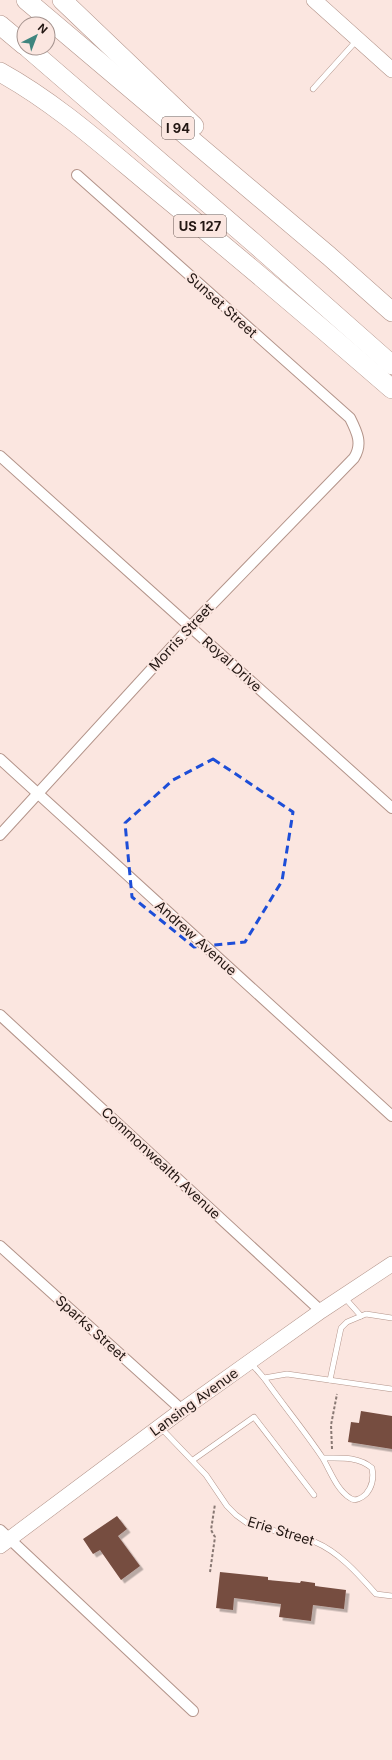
<svg xmlns="http://www.w3.org/2000/svg" width="392" height="1760" viewBox="0 0 392 1760" font-family="Inter,sans-serif">
<style>
.building{fill:#764d41;filter:url(#shadow)}
.lines{fill:none;stroke-linecap:round;stroke-linejoin:round}
.lane-casing{stroke:#b3948a;stroke-width:6}
.street-casing{stroke:#b3948a;stroke-width:12}
.secondary-casing{stroke:#b3948a;stroke-width:16}
.highway-casing{stroke:#b3948a;stroke-width:20}
.path{stroke:#887873;stroke-width:2;stroke-dasharray:3 2;stroke-linecap:butt}
.lane{stroke:#fff;stroke-width:5}
.street{stroke:#fff;stroke-width:10}
.secondary{stroke:#fff;stroke-width:15}
.highway{stroke:#fff;stroke-width:19}
.marked{fill:none;stroke:#1d4ed8;stroke-width:3;stroke-dasharray:8 5;stroke-linejoin:round}
.labels{text-anchor:middle;stroke-width:4;stroke-linejoin:round;paint-order:stroke}
.shield{fill:#fbe6e0;stroke:#645550;stroke-width:1}
.shield-label{font-size:13px;font-weight:bold;fill:#231713}
.street-label{font-size:14px;fill:#231713;stroke:#fbe6e0}
</style>
<defs>
<filter id="shadow"><feDropShadow dx="3.5" dy="3.5" stdDeviation="0" flood-color="#0004"/></filter>
</defs>
<rect width="100%" height="100%" fill="#fbe6e0"/>
<g class="building">
<path d="M361,1411l31,5v33l-44,-7 3,-20 8,1z"/>
<path d="M117,1516l10,13 -9,7 22,30 -19,14 -21,-30 -7,4 -10,-15z"/>
<path d="M220,1572l48,5v3l32,3 1,-2 14,2v3l31,4 -2,19 -31,-4 -2,16 -32,-4 2,-13 -47,-6 -1,12 -17,-2z"/>
</g>
<g class="lines">
<defs>
<g id="lane">
<path d="M313,89l44,-49"/>
<path d="M345,1298l16,18"/>
<path d="M250,1362l14,16 23,-4 105,15"/>
<path d="M264,1378c19,27 40,52 58,79 8,13 14,32 28,41 5,4 12,0 16,-4 7,-8 8,-16 6,-26 -14,-12 -32,-10 -49,-10"/>
<path d="M330,1380l11,-52 6,-6 19,-8 26,4"/>
<path d="M160,1427l46,48 21,31 9,9 11,8 68,19c24,10 44,33 61,52l16,2"/>
<path d="M193,1460l61,-43 60,78"/>
</g>
<g id="street">
<path d="M0,456l392,352"/>
<path d="M0,759l392,357"/>
<path d="M0,835l190,-208 164,-169c9,-14 3,-26 -4,-40l-273,-243"/>
<path d="M0,1015l321,296"/>
<path d="M0,1246l182,164"/>
<path d="M0,1530l193,181"/>
</g>
<g id="secondary">
<path d="M314,0l78,70"/>
<path d="M0,1546l182,-136 139,-99 71,-47"/>
</g>
<g id="highway">
<path d="M26,0l303,256 63,56"/>
<path d="M62,0l132,126"/>
<path d="M0,25l24,20"/>
<path d="M28,48l226,195 138,122"/>
<path d="M0,72c58,32 108,78 159,120 79,65 156,130 233,197"/>
</g>
</defs>
<use href="#lane" class="lane-casing"/>
<use href="#street" class="street-casing"/>
<use href="#secondary" class="secondary-casing"/>
<use href="#highway" class="highway-casing"/>
<g class="path">
<path d="M332,1449l-1,-24 6,-31"/>
<path d="M210,1572l5,-35 -4,-7 4,-26"/>
</g>
<use href="#lane" class="lane"/>
<use href="#street" class="street"/>
<use href="#secondary" class="secondary"/>
<use href="#highway" class="highway"/>
</g>
<path class="marked" d="M213,759l80,53 -11,69 -37,61 -51,5 -62,-50 -7,-74 48,-43z"/>
<g class="labels">
<g class="shield">
<rect x="162" y="117" width="32" height="22" rx="3"/>
<rect x="174" y="215" width="52" height="22" rx="3"/>
</g>
<g class="shield-label">
<text x="178" y="133">I 94</text>
<text x="200" y="231">US 127</text>
</g>
<g class="street-label">
<text transform="translate(222 305) rotate(42)" y="5">Sunset Street</text>
<text transform="translate(181 637) rotate(-47)" y="5">Morris Street</text>
<text transform="translate(232 664) rotate(42)" y="5">Royal Drive</text>
<text transform="translate(196 938) rotate(42)" y="5">Andrew Avenue</text>
<text transform="translate(161 1163) rotate(43)" y="5">Commonwealth Avenue</text>
<text transform="translate(91 1328) rotate(42)" y="5">Sparks Street</text>
<text transform="translate(194 1402) rotate(-36)" y="5">Lansing Avenue</text>
<text transform="translate(281 1531) rotate(17)" y="5">Erie Street</text>
</g>
</g>
<g transform="translate(36 36) rotate(42)"><circle r="19" fill="#fbe6e0" stroke="#a5938e"/>
<path d="M0-3L7 15L0 10L-7 15Z" fill="#3e857e"/>
<text y="-6" font-size="11" font-weight="bold" text-anchor="middle" fill="#231713">N</text>
</g>
</svg>
